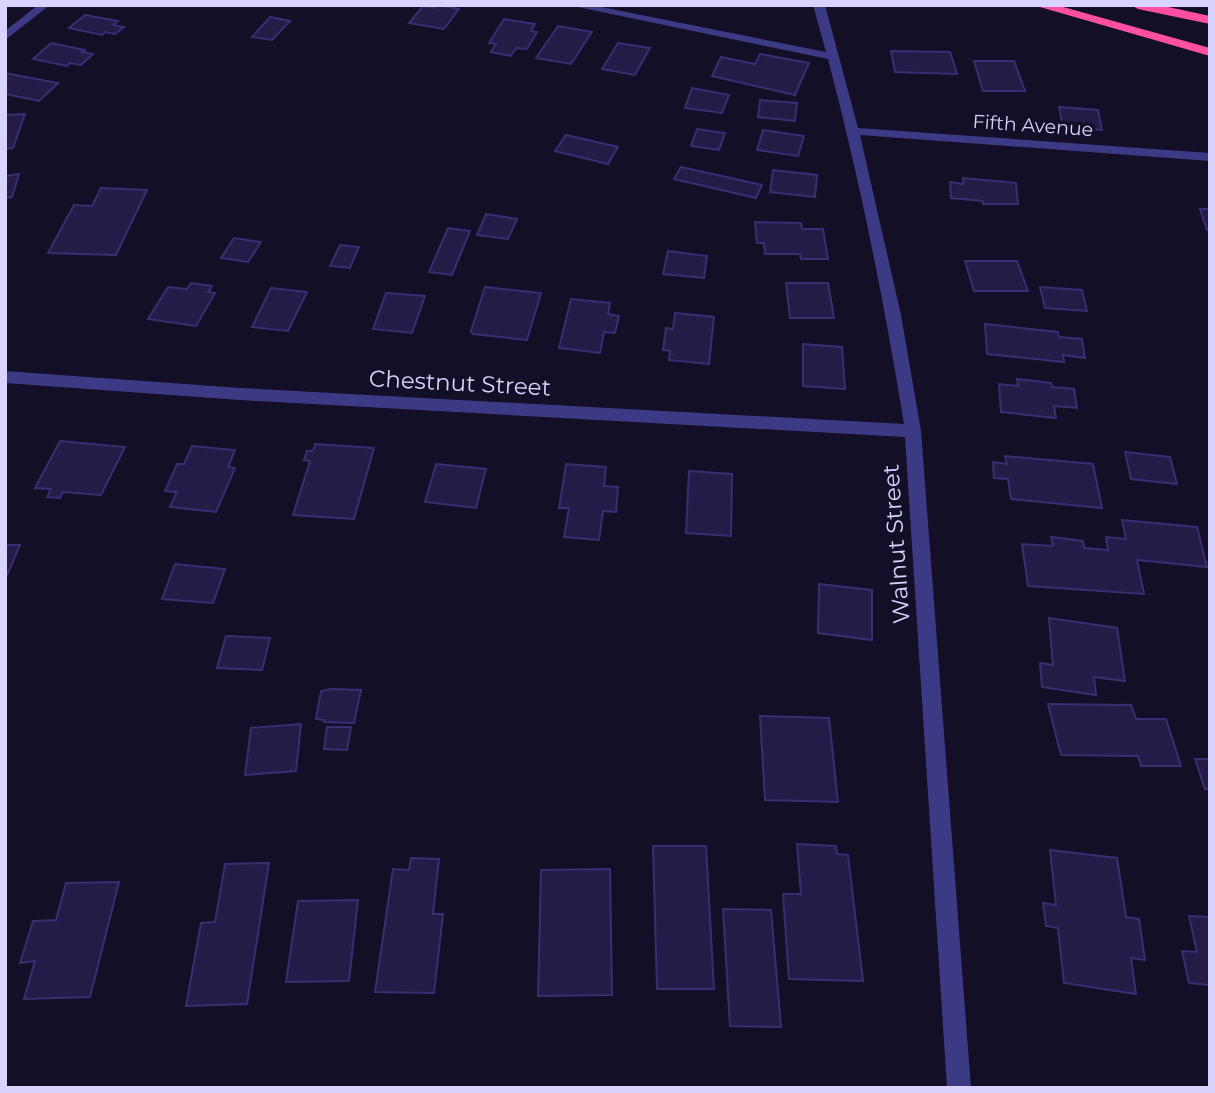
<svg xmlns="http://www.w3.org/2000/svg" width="1215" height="1093" viewBox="0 0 1215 1093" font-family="Montserrat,sans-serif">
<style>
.building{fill:#241b47;stroke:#3b2d73;stroke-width:2}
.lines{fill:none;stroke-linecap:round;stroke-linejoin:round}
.minor{fill:#3d3a85;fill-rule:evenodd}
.motorway{fill:#ff4fa3;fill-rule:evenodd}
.labels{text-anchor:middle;stroke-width:7;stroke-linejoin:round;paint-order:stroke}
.far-street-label{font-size:19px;fill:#d9d4ff;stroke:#130f26}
.street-label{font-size:23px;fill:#d9d4ff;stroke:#130f26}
</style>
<rect width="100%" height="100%" fill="#130f26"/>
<g class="building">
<path d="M438,5l21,4 -15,20 -35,-6 14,-17 12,2z"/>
<path d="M85,15l33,6 -5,4 11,2 -9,7 -10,-2 -3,3 -33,-7z"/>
<path d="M270,17l20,4 -18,19 -20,-3z"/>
<path d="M504,19l31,5 -4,7 6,1 -10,17 -11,-1 -5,8 -20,-4 5,-8 -7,-1z"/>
<path d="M558,26l34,6 -21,32 -35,-6z"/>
<path d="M51,43l34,7 -3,2 11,2 -12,11 -11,-2 -3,3 -34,-7z"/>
<path d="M618,43l32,5 -15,27 -33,-6z"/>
<path d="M891,51l59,1 7,22 -62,-2z"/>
<path d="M760,54l49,9 -14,32 -83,-19 9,-19 34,7z"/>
<path d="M974,61h40l11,30h-42z"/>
<path d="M5,73l53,10 -19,18 -34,-7z"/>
<path d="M692,88l37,7 -7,18 -37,-5z"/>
<path d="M760,100l37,3 -2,18 -37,-4z"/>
<path d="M1059,107l39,3 4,20 -39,-3z"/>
<path d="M25,114l-12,34 -8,1v-34z"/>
<path d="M697,129l28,4 -6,17 -28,-4z"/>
<path d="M763,130l41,6 -6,20 -41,-6z"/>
<path d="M566,135l52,12 -10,17 -53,-13z"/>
<path d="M681,167l81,18 -6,13 -82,-19z"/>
<path d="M773,170l44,5 -2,22 -45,-5z"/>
<path d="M19,174l-7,23 -7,1v-22z"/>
<path d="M963,178l53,5 2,21h-35v-3l-32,-3 -1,-16 13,2z"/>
<path d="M101,188l46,2 -31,65 -68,-2 26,-48 18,1z"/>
<path d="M1200,209h10v21h-3z"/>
<path d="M486,214l31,5 -9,20 -31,-4z"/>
<path d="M755,222l46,1 1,6h21l5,30h-27l-1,-5h-35l-1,-11h-7z"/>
<path d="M448,228l22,3 -18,44 -23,-3z"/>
<path d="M234,238l27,4 -13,20 -27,-4z"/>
<path d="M340,245l19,2 -9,21 -20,-2z"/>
<path d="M668,251l39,5 -3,22 -41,-4z"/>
<path d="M965,261h52l11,30h-54z"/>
<path d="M191,283l21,3 -4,6 7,1 -19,33 -48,-7 20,-32 19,2z"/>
<path d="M786,283h42l6,35h-44z"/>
<path d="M485,287l56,6 -14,47 -54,-6 -2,-3z"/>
<path d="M1040,287l42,3 5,21 -42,-3z"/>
<path d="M271,288l36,4 -19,39 -36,-4z"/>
<path d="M386,293l39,3 -13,37 -39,-4z"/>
<path d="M571,299l39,4 -2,11 11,2 -4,17 -11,-1 -4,21 -41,-5z"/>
<path d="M675,313l39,4 -5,47 -40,-4 1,-9 -7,-1 3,-22 7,1z"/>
<path d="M985,324l73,8 1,5 23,2 3,19 -22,-3 1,7 -77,-8z"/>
<path d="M803,344l39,3 3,42 -42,-3z"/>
<path d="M1017,379l34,4 1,4 22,2 3,19 -23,-2 2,12 -55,-6 -2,-28 19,2z"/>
<path d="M60,441l65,6 -24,48 -38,-3 -3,6 -13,-1 4,-8 -16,-1z"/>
<path d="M315,444l59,4 -20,71 -61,-4 17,-54 -6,-1 3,-9h6z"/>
<path d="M192,446l43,4 -7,17 7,1 -19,44 -46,-5 7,-15 -12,-1 12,-27h7z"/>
<path d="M1125,452l45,5 7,27 -46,-5z"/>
<path d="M1005,456l88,8 9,44 -91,-9 -3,-20 -14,-1 -1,-16 14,2z"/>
<path d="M436,464l50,5 -10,39 -51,-6z"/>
<path d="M566,464l40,3 -2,19 14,1 -2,25 -13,-1 -4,29 -35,-3 5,-29h-10z"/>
<path d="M689,471l43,3 -1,62 -45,-3z"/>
<path d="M1122,520l75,7 10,40 -70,-7 7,34 -116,-8 -6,-42 31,2 -2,-9 32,4 1,7 24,2 -2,-13 20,2z"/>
<path d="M5,545h15l-13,30h-2z"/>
<path d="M175,564l50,5 -12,34 -51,-4z"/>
<path d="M819,584l53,6v50l-54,-7z"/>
<path d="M1049,618l68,10 8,53 -31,-4 2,18 -54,-8 -2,-24 13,2z"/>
<path d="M226,636l44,2 -8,32 -45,-2z"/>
<path d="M331,689l30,1 -7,33 -30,-1v-2l-8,-1 5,-28z"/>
<path d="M1048,704l83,1 5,14h30l15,47h-40l-3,-10 -77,-1z"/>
<path d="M760,716l69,2 9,84 -73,-2z"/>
<path d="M301,724l-5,47 -51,4 6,-47z"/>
<path d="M327,727h24l-4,23 -23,-1z"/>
<path d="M1195,759h15v30h-5z"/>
<path d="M797,844l39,2 1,8 11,1 15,126 -74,-2 -6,-85h18z"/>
<path d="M653,846h53l8,143h-57z"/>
<path d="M1050,850l67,8 9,59 13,2 6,41 -14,-2 5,36 -72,-11 -6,-55 -12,-2 -3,-23 13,2z"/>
<path d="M411,858l28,1 -6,55h10l-9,79 -59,-1 18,-123 16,1z"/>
<path d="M269,863l-22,141 -61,2 15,-83 14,-1 10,-58z"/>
<path d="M610,869l2,126 -74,1 3,-126z"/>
<path d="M119,882l-29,115 -66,2 11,-38 -15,2 13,-42 23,-1 10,-37z"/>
<path d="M358,900l-9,81 -63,1 12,-81z"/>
<path d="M723,909l48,1 10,117 -51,-1z"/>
<path d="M1189,916l21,1v68l-21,-2 -7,-32 15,1z"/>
</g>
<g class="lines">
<g class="minor">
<path d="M38,5h12l-45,35v-9z"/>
<path d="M568,5h23l235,47 -13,-47h12l33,123 352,25v8l-350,-26 41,180 20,116 50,657h-24l-42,-651 -665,-37 -235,-17v-12l235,17 664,36c-20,-123 -44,-244 -76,-365z"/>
</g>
<g class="motorway">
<path d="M1033,5h23l154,43v8z"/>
<path d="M1131,5h28l51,11v8l-72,-15z"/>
</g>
</g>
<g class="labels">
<g class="far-street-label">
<text transform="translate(1033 125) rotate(4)" y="7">Fifth Avenue</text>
</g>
<g class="street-label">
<text transform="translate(460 383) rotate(3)" y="8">Chestnut Street</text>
<text transform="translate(896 544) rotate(-94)" y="8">Walnut Street</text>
</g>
</g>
<rect width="1215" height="1093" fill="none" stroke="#d9d4ff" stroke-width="14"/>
</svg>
